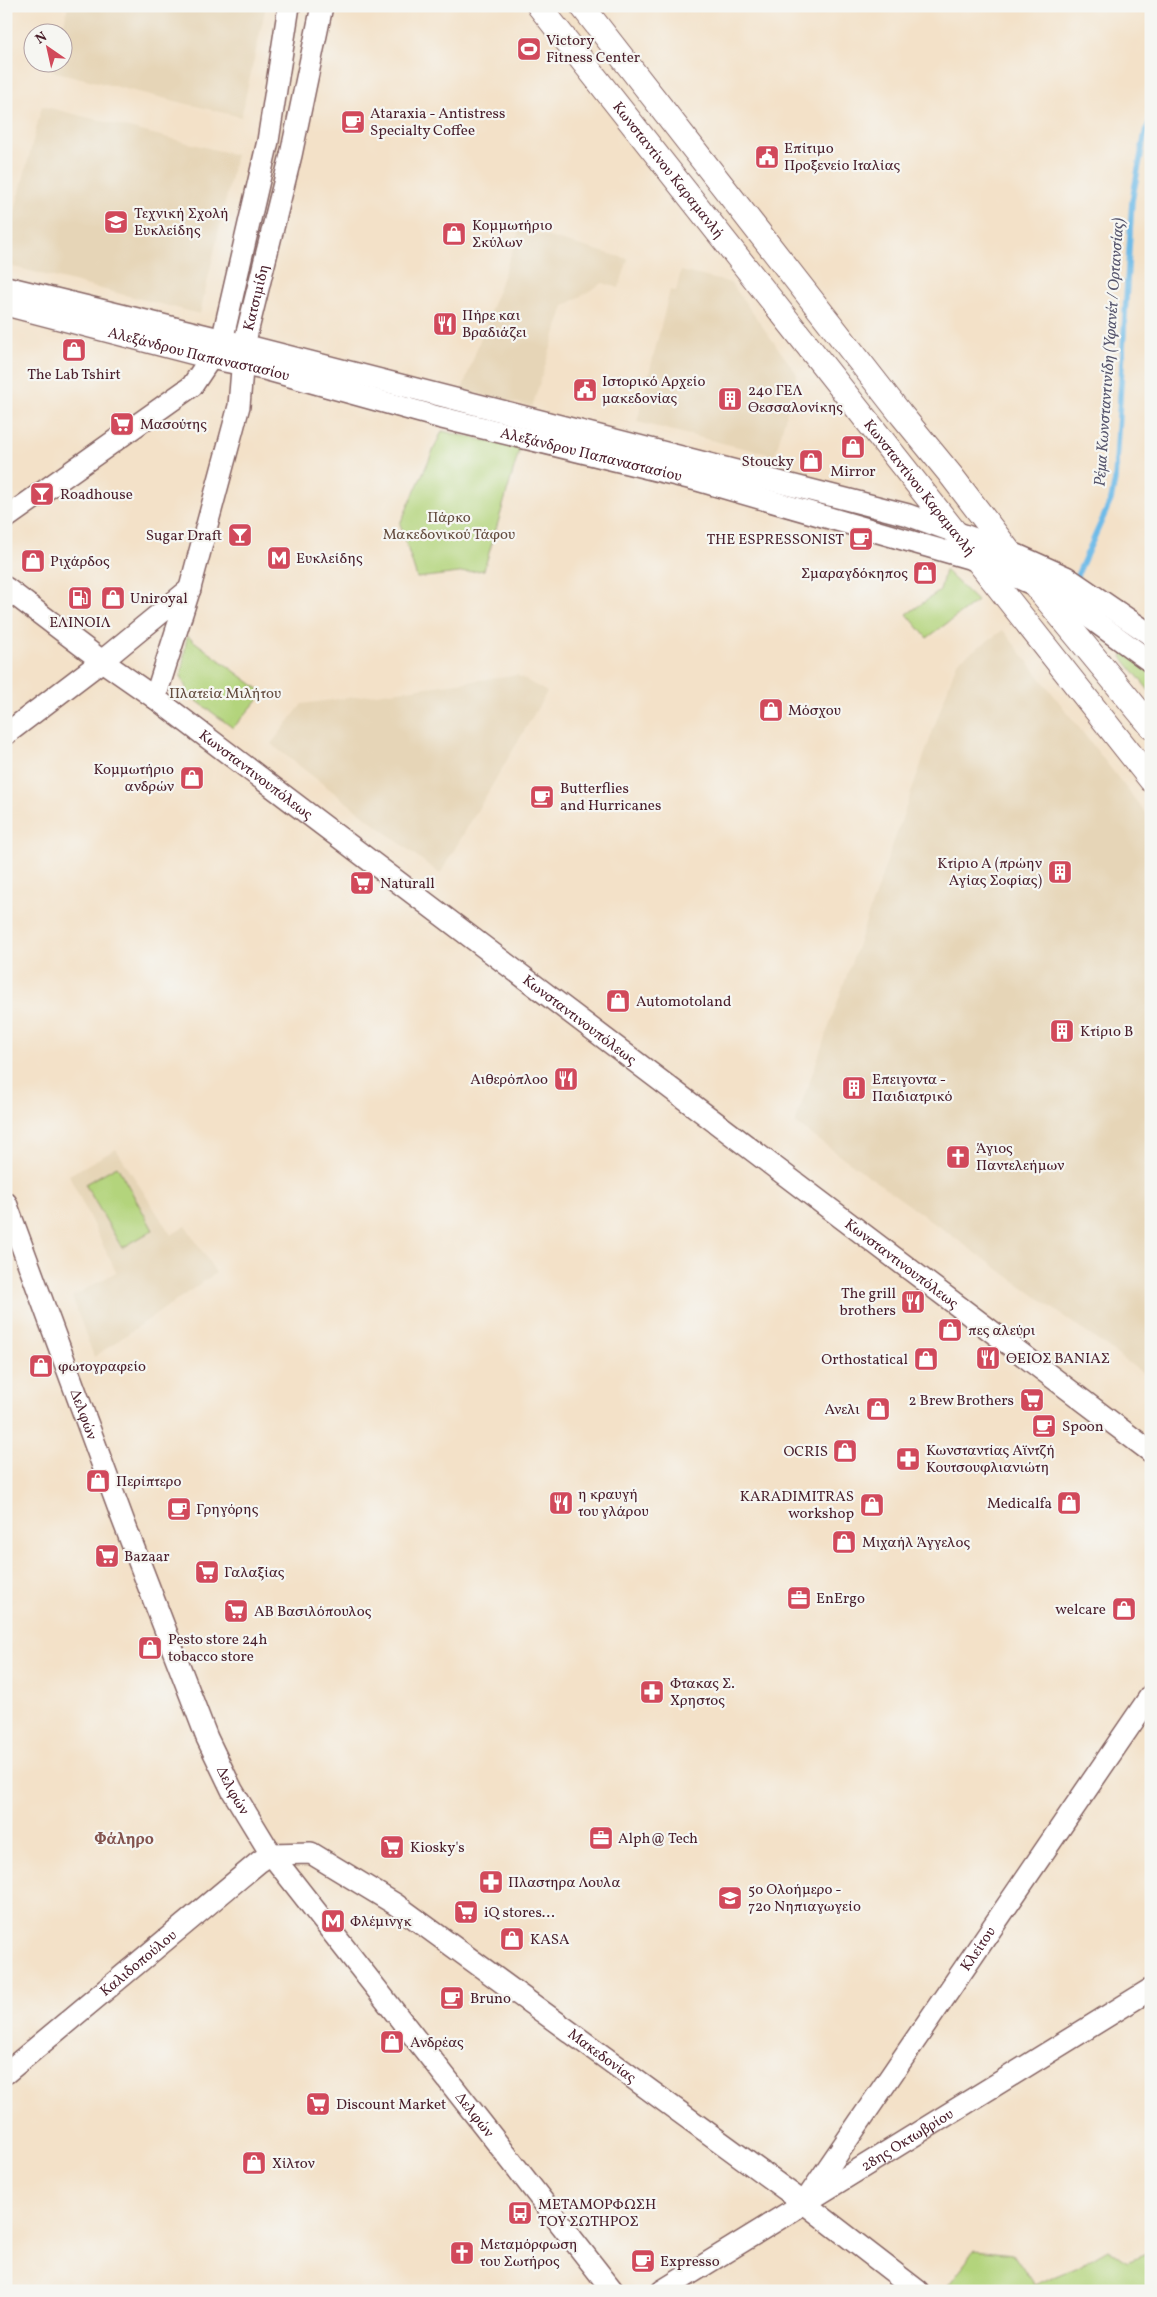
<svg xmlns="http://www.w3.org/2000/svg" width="1157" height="2297" viewBox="0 0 1157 2297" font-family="Vollkorn,serif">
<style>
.built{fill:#e6d5b7}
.green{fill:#b3d47c;stroke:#7e7a54}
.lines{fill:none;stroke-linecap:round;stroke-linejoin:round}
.stream{stroke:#6ebbe8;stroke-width:5.5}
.secondary-casing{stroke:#856362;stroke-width:24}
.primary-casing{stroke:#856362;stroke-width:26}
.secondary{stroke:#fff;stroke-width:21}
.primary{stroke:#fff;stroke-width:24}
.labels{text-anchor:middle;stroke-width:4.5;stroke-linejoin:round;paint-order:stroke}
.poi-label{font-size:15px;fill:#4a1f2b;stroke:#f6f6f2;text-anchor:start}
.street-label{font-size:15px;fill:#4a1f2b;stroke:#f6f6f2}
.park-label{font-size:15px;fill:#644c3f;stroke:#f6f6f2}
.water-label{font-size:16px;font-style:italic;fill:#57566d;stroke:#f6f6f2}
.neighbourhood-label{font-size:16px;font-weight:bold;fill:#83524d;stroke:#f6f6f2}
</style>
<rect width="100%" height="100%" fill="#f6f6f2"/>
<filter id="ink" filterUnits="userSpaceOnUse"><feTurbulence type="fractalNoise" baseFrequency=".02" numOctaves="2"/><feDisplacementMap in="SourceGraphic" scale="10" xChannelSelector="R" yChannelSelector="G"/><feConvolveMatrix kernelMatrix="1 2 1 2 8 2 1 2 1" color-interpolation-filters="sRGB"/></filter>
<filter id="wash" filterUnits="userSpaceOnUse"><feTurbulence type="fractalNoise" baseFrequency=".0096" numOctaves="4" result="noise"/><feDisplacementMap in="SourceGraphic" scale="20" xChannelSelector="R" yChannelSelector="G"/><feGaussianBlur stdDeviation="1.12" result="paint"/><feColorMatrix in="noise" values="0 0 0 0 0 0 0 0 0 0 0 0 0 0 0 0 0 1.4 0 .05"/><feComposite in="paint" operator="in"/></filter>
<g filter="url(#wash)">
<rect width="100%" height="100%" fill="#f3e1c8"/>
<g class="built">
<path d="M68,6h198l-25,111 -189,-46 2,-8 8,-1v-30z"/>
<path d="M42,106l194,49 -36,159 -194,-49v-19z"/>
<path d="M520,229l108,30 -9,29 -16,-5 -39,23 -32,101 -70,-17z"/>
<path d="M681,271l50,12 66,91 -22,82 -138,-34 33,-132 6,1z"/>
<path d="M1003,630l148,190v559l-356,-256 162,-461z"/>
<path d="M517,675l30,17 -107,182 -169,-130 31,-40z"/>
<path d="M116,1149l55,86 15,-9 30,47 -122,84 -22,-60 44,-25 -47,-97z"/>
</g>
<g class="green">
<path d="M442,431l78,17 -36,122 -67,8 -17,-54z"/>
<path d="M945,570l32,31 -50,37 -20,-24 33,-23z"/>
<path d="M187,636l77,57 -31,35 -44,-33 -8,-19z"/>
<path d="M1125,652l26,22v19l-29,-36z"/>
<path d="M117,1166l36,64 -31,18 -37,-64z"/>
<path d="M1108,2249l19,13 24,-10v39h-207l31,-41 38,4 21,31 41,-17z"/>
</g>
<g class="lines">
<path class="stream" d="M1076,578l35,-78 4,-20 17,-279 13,-68 6,-14"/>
</g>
</g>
<g filter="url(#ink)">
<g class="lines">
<defs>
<g id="secondary">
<path d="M6,287l238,58 664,170 100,36 58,26 85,58"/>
<path id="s1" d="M6,305l204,53 54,11 174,48 259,63 282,81 81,35 91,66"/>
<path d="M6,518l186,-132 30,-45 46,-200 21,-135"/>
<path id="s2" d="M6,588l96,73 53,37 996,754"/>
<path id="s3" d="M155,698l35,-110 49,-182 5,-61 47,-190 31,-149"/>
<path d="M6,734l96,-73 88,-72"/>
<path id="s4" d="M6,1203l117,317 84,218 25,52 39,64 342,437"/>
<path id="s5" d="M271,1854l40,-1 84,51 409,299 114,88"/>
<path id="s6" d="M6,2073l253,-211 12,-8"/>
<path id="s7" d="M804,2203l347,-508"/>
<path id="s8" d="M662,2291l489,-302"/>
</g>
<g id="primary">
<path id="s9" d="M539,6l612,774"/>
<path d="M582,6l318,407 50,61 84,110 117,142"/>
</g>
</defs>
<use href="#secondary" class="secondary-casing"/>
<use href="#primary" class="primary-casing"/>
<use href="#secondary" class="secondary"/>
<use href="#primary" class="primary"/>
</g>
</g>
<defs>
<symbol id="stadium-square" viewBox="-11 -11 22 22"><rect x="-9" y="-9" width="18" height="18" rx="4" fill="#d1495b" stroke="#f6f6f2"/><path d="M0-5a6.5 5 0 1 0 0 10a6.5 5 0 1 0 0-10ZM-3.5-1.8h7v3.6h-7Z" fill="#fff"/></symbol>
<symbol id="cafe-square" viewBox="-11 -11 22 22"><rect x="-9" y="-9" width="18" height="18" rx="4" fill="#d1495b" stroke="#f6f6f2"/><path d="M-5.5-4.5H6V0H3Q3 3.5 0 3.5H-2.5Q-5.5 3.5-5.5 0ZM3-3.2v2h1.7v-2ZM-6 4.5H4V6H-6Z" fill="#fff"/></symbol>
<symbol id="civic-square" viewBox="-11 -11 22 22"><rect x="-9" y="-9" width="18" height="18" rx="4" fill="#d1495b" stroke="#f6f6f2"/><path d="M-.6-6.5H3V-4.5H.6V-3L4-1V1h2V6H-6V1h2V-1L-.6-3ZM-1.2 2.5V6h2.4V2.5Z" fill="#fff"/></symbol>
<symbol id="school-square" viewBox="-11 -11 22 22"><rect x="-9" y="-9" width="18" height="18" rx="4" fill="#d1495b" stroke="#f6f6f2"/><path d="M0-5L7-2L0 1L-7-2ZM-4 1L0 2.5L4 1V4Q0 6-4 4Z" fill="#fff"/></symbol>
<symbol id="shop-square" viewBox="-11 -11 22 22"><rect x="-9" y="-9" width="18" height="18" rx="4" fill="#d1495b" stroke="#f6f6f2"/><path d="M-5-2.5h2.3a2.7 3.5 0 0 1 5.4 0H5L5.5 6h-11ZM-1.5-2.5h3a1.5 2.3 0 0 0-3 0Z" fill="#fff"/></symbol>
<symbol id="restaurant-square" viewBox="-11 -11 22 22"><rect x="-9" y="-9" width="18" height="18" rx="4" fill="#d1495b" stroke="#f6f6f2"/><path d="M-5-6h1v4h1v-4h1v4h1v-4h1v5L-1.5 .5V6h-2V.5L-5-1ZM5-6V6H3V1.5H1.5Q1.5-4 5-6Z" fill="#fff"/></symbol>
<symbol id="building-square" viewBox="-11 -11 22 22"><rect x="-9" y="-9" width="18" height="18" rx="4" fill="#d1495b" stroke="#f6f6f2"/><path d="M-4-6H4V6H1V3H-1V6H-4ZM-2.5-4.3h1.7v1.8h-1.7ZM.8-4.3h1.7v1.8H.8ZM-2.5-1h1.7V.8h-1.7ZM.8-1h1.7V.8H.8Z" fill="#fff"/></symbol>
<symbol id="supermarket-square" viewBox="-11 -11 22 22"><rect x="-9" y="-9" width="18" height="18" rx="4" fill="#d1495b" stroke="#f6f6f2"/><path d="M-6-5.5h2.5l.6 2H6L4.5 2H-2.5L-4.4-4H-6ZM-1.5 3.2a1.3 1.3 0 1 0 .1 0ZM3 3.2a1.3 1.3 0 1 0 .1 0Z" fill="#fff"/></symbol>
<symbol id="bar-square" viewBox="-11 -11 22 22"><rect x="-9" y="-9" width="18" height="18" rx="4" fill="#d1495b" stroke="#f6f6f2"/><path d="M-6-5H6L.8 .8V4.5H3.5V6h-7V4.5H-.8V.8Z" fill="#fff"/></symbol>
<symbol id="metro-square" viewBox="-11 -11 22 22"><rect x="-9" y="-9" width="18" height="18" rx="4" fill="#d1495b" stroke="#f6f6f2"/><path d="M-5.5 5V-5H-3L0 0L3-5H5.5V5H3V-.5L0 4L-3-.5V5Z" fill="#fff"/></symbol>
<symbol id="fuel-square" viewBox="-11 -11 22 22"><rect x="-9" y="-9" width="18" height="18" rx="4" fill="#d1495b" stroke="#f6f6f2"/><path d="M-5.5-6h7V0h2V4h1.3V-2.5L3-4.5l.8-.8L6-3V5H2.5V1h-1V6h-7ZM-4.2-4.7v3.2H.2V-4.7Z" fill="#fff"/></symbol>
<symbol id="church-square" viewBox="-11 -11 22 22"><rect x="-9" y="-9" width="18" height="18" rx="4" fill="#d1495b" stroke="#f6f6f2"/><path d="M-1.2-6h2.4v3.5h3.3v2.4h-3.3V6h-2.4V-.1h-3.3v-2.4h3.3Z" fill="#fff"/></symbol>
<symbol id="pharmacy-square" viewBox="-11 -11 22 22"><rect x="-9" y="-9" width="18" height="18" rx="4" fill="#d1495b" stroke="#f6f6f2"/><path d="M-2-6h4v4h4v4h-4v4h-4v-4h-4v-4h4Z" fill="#fff"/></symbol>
<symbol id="office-square" viewBox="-11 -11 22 22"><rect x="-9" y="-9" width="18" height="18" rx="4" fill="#d1495b" stroke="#f6f6f2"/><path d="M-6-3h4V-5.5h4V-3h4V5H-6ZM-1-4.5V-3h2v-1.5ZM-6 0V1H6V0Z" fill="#fff"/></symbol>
<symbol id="bus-square" viewBox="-11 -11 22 22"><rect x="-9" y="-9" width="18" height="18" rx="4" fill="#d1495b" stroke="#f6f6f2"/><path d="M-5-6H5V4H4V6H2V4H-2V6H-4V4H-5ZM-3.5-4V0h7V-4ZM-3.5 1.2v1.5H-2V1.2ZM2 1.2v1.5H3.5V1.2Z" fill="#fff"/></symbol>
</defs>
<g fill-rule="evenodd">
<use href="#stadium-square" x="515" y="35" width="28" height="28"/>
<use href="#cafe-square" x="339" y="108" width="28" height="28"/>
<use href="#civic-square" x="753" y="143" width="28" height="28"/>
<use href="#school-square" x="102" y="208" width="28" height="28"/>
<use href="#shop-square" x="440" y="220" width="28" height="28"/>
<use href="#restaurant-square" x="431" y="310" width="28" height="28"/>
<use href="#shop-square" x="60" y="336" width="28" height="28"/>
<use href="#civic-square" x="571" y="376" width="28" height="28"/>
<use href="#building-square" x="716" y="385" width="28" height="28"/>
<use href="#supermarket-square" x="108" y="410" width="28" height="28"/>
<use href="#shop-square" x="839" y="433" width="28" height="28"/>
<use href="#shop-square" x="797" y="447" width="28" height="28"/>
<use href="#bar-square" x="28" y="480" width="28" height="28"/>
<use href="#bar-square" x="226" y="521" width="28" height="28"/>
<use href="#cafe-square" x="847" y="525" width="28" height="28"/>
<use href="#metro-square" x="265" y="544" width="28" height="28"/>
<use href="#shop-square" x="19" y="547" width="28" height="28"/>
<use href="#shop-square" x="911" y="559" width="28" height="28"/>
<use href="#fuel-square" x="66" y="584" width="28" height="28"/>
<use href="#shop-square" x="99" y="584" width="28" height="28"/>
<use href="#shop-square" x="757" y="696" width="28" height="28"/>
<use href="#shop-square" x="178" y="764" width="28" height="28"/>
<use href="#cafe-square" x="528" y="783" width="28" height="28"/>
<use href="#building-square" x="1046" y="858" width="28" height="28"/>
<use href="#supermarket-square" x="348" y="869" width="28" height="28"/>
<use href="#shop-square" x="604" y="987" width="28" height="28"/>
<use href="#building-square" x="1048" y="1017" width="28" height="28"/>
<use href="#restaurant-square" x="552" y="1065" width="28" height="28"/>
<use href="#building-square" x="840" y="1074" width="28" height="28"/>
<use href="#church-square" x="944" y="1143" width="28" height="28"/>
<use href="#restaurant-square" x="899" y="1288" width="28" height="28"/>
<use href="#shop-square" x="936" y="1316" width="28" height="28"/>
<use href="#restaurant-square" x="974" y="1344" width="28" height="28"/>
<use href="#shop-square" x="912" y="1345" width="28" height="28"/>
<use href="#shop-square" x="27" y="1352" width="28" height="28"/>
<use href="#supermarket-square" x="1018" y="1386" width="28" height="28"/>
<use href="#shop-square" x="864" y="1395" width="28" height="28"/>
<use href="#cafe-square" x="1030" y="1412" width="28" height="28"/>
<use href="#shop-square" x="831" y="1437" width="28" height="28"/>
<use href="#pharmacy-square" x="894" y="1445" width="28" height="28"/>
<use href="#shop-square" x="84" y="1467" width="28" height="28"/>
<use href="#restaurant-square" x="547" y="1489" width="28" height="28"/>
<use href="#shop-square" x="1055" y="1489" width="28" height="28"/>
<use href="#shop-square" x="858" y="1491" width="28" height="28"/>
<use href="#cafe-square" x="165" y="1495" width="28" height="28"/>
<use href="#shop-square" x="830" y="1528" width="28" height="28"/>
<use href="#supermarket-square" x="93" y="1542" width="28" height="28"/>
<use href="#supermarket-square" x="193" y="1558" width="28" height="28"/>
<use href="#office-square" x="785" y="1584" width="28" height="28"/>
<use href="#shop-square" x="1110" y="1595" width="28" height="28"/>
<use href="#supermarket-square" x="222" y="1597" width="28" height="28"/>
<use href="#shop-square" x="136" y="1634" width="28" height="28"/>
<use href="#pharmacy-square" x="638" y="1678" width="28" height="28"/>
<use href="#office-square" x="587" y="1824" width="28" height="28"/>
<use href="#supermarket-square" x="378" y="1833" width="28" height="28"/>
<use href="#pharmacy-square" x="477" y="1868" width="28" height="28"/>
<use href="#school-square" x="716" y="1884" width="28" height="28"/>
<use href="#supermarket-square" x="452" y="1898" width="28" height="28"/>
<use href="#metro-square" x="319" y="1907" width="28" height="28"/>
<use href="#shop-square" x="498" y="1925" width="28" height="28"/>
<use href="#cafe-square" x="438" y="1984" width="28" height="28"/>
<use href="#shop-square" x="378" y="2028" width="28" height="28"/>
<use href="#supermarket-square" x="304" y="2090" width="28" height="28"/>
<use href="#shop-square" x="240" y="2149" width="28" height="28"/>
<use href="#bus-square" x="506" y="2199" width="28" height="28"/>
<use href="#church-square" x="448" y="2239" width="28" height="28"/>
<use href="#cafe-square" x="629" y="2247" width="28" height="28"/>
</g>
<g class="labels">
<g class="poi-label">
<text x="546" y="45">Victory<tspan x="546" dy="17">Fitness Center</tspan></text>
<text x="370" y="118">Ataraxia - Antistress<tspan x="370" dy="17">Specialty Coffee</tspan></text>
<text x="784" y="153">Επίτιμο<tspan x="784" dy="17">Προξενείο Ιταλίας</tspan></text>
<text x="134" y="218">Τεχνική Σχολή<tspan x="134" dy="17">Ευκλείδης</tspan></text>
<text x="472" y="230">Κομμωτήριο<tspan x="472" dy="17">Σκύλων</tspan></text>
<text x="462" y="320">Πήρε και<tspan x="462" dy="17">Βραδιάζει</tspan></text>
<text x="74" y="379" text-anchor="middle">The Lab Tshirt</text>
<text x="602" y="386">Ιστορικό Αρχείο<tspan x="602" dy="17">μακεδονίας</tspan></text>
<text x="748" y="395">24ο ΓΕΛ<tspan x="748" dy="17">Θεσσαλονίκης</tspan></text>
<text x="140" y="429">Μασούτης</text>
<text x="794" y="466" text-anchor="end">Stoucky</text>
<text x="853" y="476" text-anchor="middle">Mirror</text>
<text x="60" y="499">Roadhouse</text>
<text x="222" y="540" text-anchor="end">Sugar Draft</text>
<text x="844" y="544" text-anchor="end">THE ESPRESSONIST</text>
<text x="296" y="563">Ευκλείδης</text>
<text x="50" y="566">Ριχάρδος</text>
<text x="908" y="578" text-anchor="end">Σμαραγδόκηπος</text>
<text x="130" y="603">Uniroyal</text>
<text x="80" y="627" text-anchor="middle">ΕΛΙΝΟΙΛ</text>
<text x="788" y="715">Μόσχου</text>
<text x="174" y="774" text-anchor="end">Κομμωτήριο<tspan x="174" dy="17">ανδρών</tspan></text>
<text x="560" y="793">Butterflies<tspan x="560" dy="17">and Hurricanes</tspan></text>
<text x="1042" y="868" text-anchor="end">Κτίριο Α (πρώην<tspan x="1042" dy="17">Αγίας Σοφίας)</tspan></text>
<text x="380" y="888">Naturall</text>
<text x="636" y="1006">Automotoland</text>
<text x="1080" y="1036">Κτίριο Β</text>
<text x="548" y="1084" text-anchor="end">Αιθερόπλοο</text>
<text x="872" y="1084">Επειγοντα -<tspan x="872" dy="17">Παιδιατρικό</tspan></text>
<text x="976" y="1153">Άγιος<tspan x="976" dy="17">Παντελεήμων</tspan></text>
<text x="896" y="1298" text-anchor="end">The grill<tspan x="896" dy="17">brothers</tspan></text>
<text x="968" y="1335">πες αλεύρι</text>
<text x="1006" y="1363">ΘΕΙΟΣ ΒΑΝΙΑΣ</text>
<text x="908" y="1364" text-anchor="end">Orthostatical</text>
<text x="58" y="1371">φωτογραφείο</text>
<text x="1014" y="1405" text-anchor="end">2 Brew Brothers</text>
<text x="860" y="1414" text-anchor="end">Ανελι</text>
<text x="1062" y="1431">Spoon</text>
<text x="926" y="1455">Κωνσταντίας Αϊντζή<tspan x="926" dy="17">Κουτσουφλιανιώτη</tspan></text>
<text x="828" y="1456" text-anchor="end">OCRIS</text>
<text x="116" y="1486">Περίπτερο</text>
<text x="578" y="1499">η κραυγή<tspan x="578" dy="17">του γλάρου</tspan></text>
<text x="854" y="1501" text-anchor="end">KARADIMITRAS<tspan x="854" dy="17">workshop</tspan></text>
<text x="1052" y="1508" text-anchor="end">Medicalfa</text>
<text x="196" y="1514">Γρηγόρης</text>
<text x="862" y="1547">Μιχαήλ Άγγελος</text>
<text x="124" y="1561">Bazaar</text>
<text x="224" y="1577">Γαλαξίας</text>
<text x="816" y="1603">EnErgo</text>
<text x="1106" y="1614" text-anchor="end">welcare</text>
<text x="254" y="1616">ΑΒ Βασιλόπουλος</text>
<text x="168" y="1644">Pesto store 24h<tspan x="168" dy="17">tobacco store</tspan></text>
<text x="670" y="1688">Φτακας Σ.<tspan x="670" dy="17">Χρηστος</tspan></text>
<text x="618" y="1843">Alph@ Tech</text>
<text x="410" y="1852">Kiosky's</text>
<text x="508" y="1887">Πλαστηρα Λουλα</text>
<text x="748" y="1894">5ο Ολοήμερο -<tspan x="748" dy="17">72ο Νηπιαγωγείο</tspan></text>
<text x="484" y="1917">iQ stores...</text>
<text x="350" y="1926">Φλέμινγκ</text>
<text x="530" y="1944">KASA</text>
<text x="470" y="2003">Bruno</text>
<text x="410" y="2047">Ανδρέας</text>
<text x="336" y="2109">Discount Market</text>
<text x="272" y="2168">Χίλτον</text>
<text x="538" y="2209">ΜΕΤΑΜΟΡΦΩΣΗ<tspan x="538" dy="17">ΤΟΥ ΣΩΤΗΡΟΣ</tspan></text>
<text x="480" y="2249">Μεταμόρφωση<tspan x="480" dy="17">του Σωτήρος</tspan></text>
<text x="660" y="2266">Expresso</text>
</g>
<g class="street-label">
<text dy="5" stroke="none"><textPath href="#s9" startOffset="209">Κωνσταντίνου Καραμανλή</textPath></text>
<text dy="5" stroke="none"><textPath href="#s3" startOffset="414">Κατσιμίδη</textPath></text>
<text dy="5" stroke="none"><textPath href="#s1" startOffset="199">Αλεξάνδρου Παπαναστασίου</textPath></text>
<text dy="5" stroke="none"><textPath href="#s1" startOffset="604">Αλεξάνδρου Παπαναστασίου</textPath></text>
<text dy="5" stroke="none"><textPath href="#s9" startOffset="614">Κωνσταντίνου Καραμανλή</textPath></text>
<text dy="5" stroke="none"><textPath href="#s2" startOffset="312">Κωνσταντινουπόλεως</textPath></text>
<text dy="5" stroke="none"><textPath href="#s2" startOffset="718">Κωνσταντινουπόλεως</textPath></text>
<text dy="5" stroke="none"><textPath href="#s2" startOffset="1122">Κωνσταντινουπόλεως</textPath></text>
<text dy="5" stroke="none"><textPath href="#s4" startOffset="225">Δελφών</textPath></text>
<text dy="5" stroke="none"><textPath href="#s4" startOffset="630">Δελφών</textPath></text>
<text dy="5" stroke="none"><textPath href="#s7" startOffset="308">Κλείτου</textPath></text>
<text dy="5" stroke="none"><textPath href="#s6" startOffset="172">Καλιδοπούλου</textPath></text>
<text dy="5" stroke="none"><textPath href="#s5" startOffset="395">Μακεδονίας</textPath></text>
<text dy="5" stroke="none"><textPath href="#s4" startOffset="1035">Δελφών</textPath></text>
<text dy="5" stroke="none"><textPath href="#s8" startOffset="288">28ης Οκτωβρίου</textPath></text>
</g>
<g class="park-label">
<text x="449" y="522">Πάρκο<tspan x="449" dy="17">Μακεδονικού Τάφου</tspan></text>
<text x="225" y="698">Πλατεία Μιλήτου</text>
</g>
<g class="water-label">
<text transform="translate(1108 352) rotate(-86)" y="6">Ρέμα Κωνσταντινίδη (Υφανέτ / Ορτανσίας)</text>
</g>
<g class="neighbourhood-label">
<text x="124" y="1844">Φάληρο</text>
</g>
</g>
<rect width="1157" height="2297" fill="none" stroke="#f6f6f2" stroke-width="25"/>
<g transform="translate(48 48) rotate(326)"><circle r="24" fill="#f6f6f2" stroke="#b1a0a2"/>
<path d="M0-4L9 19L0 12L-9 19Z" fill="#d1495b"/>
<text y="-8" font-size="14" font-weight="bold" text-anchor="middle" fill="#4a1f2b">N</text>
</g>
</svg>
